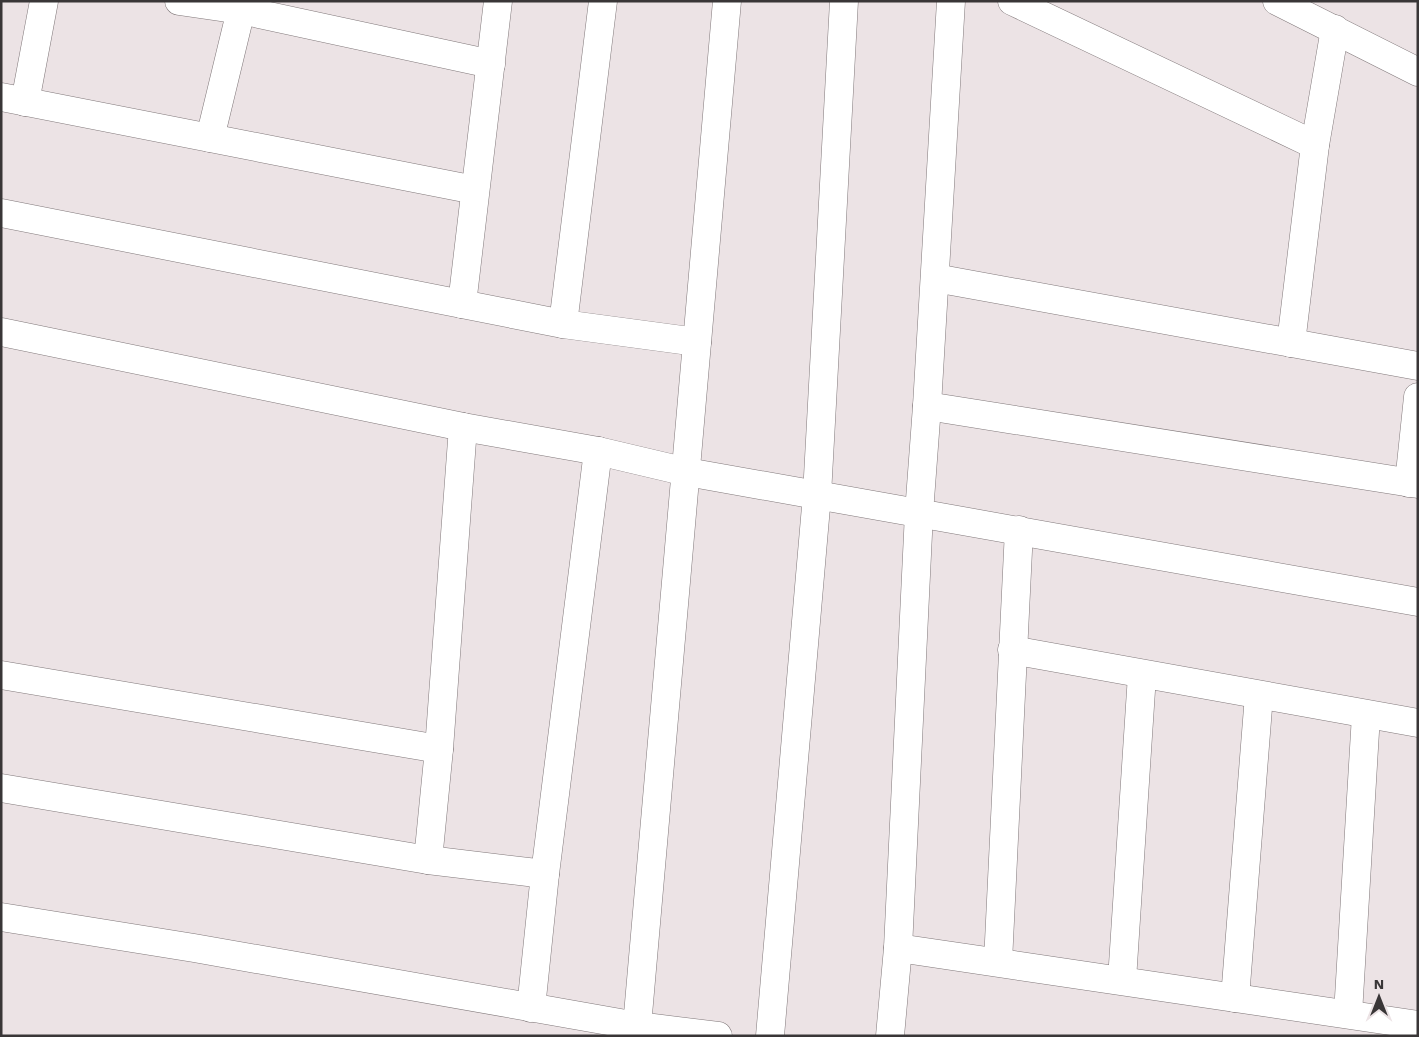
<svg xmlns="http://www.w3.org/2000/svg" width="1419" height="1037" viewBox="0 0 1419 1037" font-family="'Work Sans',sans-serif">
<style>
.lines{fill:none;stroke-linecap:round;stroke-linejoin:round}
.minor-casing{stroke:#80787a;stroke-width:29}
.minor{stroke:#fff;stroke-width:28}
</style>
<rect width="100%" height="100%" fill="#ece3e5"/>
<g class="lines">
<defs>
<g id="minor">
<path d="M179,1l62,9 250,54"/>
<path d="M1012,1l303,144"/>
<path d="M1277,1l141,71"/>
<path d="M1,97l474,93"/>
<path d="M25,102l19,-101"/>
<path d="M210,138l31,-128"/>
<path d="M1,213l562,111 134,18"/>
<path d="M935,278l483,88"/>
<path d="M462,304l36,-303"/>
<path d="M563,324l40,-323"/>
<path d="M1,332l462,95 135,24 89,21 731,130"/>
<path d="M1291,343l24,-198 20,-116"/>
<path d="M927,406l491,78"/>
<path d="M1409,483l9,-86"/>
<path d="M1012,650l406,73"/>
<path d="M1,675l438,74"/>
<path d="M1,788l427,72 117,14"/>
<path d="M428,860l11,-111 24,-322"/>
<path d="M1,917l193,31 443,78 81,10"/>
<path d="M898,948l520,77"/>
<path d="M998,962l21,-432"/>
<path d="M1122,980l20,-305"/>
<path d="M1235,998l24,-303"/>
<path d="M531,1008l14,-134 53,-423"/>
<path d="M1348,1014l18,-299"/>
<path d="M637,1026l90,-1025"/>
<path d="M770,1036l47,-541 27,-494"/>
<path d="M890,1036l8,-88 21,-435 8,-107 24,-405"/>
</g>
</defs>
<use href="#minor" class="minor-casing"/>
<use href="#minor" class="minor"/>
</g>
<rect width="1419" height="1037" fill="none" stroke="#393637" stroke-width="5"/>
<g transform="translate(1379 997)" stroke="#ece3e5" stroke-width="4" paint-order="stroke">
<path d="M0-4L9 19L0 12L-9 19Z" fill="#393637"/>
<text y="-8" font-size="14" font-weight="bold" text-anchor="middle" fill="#393637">N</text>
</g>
</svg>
